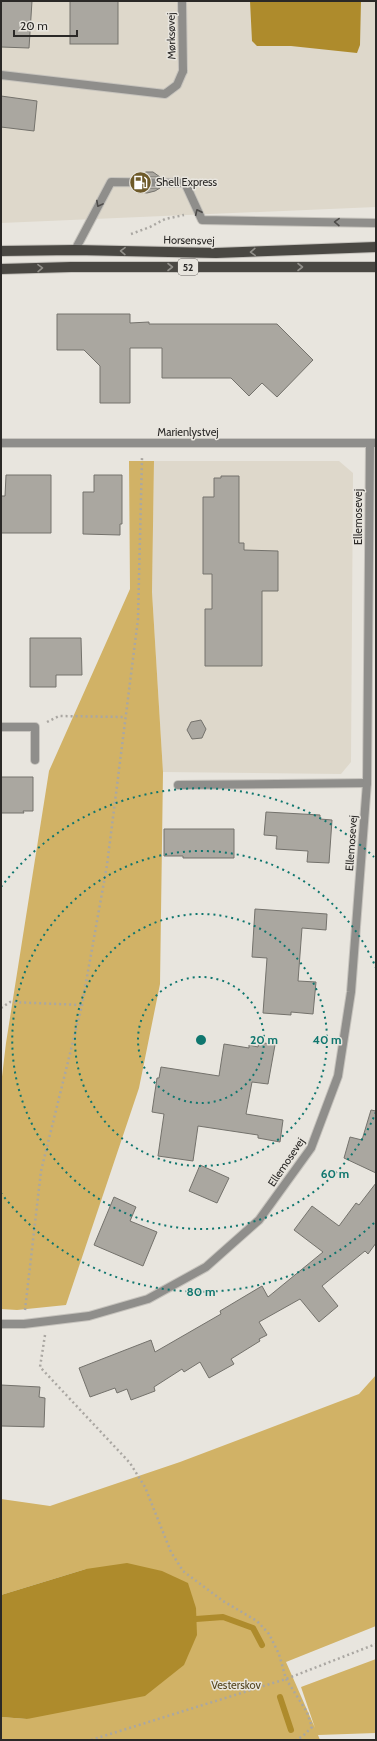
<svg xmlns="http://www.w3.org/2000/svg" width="377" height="1741" viewBox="0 0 377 1741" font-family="Cabin,sans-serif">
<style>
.built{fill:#ded8cb}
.green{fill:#d1b266}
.water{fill:#ae8b2c}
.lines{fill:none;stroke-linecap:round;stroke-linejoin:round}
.stream{stroke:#ae8b2c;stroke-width:6}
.building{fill:#aaa7a0;stroke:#74726c}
.service-casing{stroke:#c6c3bd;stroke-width:10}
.minor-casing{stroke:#c6c3bd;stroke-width:10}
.primary-casing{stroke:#c6c3bd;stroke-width:12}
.path{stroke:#aaa7a2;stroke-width:2.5;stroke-dasharray:2 3;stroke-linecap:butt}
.service{stroke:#8f8e8b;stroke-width:8}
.minor{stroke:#8f8e8b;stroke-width:8}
.primary{stroke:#4a4843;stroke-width:10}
.oneway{stroke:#4e4c4a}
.oneway2{stroke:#918f89}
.ring{fill:none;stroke:#0f766e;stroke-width:2;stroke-dasharray:2 4}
.labels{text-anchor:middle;stroke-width:3;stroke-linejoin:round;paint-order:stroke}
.shield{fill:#e8e5de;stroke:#64615e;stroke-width:1}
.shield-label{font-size:10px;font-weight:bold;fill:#2b2927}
.street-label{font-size:11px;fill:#2b2927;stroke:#e8e5de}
.poi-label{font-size:11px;fill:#2b2927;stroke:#e8e5de;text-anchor:start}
.park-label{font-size:11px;fill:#53441d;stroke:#e8e5de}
.centre{fill:#0f766e;stroke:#e8e5de;stroke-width:2}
.ring-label{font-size:12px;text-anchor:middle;font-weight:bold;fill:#0f766e;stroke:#e8e5de;stroke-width:3;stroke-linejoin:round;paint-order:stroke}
</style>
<rect width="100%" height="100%" fill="#e8e5de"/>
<g class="built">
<path d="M1,1h375v206l-375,16z"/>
<path d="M154,461h185l14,12 -2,289 -10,12 -178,-2 -11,-180z"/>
</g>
<g class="green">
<path d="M129,461h25l-2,131 11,180 -3,212 -21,104 -73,217 -49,5 -16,-1v-224l5,-42 43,-272 81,-182z"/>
<path d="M376,1375v251l-90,36 29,66 -14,-41 75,-28v74l-58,2 2,5h-319v-23l26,2 169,-100v-11l-110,-39 -85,26v-96l49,7 130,-44 179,-68z"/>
</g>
<g class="water">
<path d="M250,1h111l-1,44 -3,8 -66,-7h-34l-5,-5z"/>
<path d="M127,1563l35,8 26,12 8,25 1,27 -13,30 -39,31 -118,23 -26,-2v-122l85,-26z"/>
</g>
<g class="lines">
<g class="stream">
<path d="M196,1619l27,-2 30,11 9,17"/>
<path d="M280,1697l11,33"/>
</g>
</g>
<g class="building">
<path d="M1,1h31l-3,47 -28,-1z"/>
<rect x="70" y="1" width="48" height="43"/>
<path d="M1,96l36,5 -3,30 -33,-4z"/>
<path d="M146,172h7l7,5h-24z"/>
<path d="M135,188h25l-5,3 -8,2 -7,-1z"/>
<path d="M57,314h73v9l19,-1v2h128l36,36 -36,37 -15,-14 -13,13 -18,-18h-69v-30h-32v55h-30v-37l-16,-16h-27z"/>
<path d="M6,475h45v58h-50v-37h4z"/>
<path d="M94,475h28v49h-2v11l-37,-1v-42h11z"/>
<path d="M221,476h18v67h5v7l34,1v40h-16v75h-57v-57h7v-35h-9v-77h11v-19h7z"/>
<path d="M30,638h51l1,37h-26v12h-26z"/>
<path d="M201,720l5,9 -4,9 -10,1 -5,-9 4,-8z"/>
<path d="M1,777h32v34h-10l1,2h-23z"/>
<path d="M266,812l54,3v4l12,1 -3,43 -22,-1 1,-11 -32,-2 1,-13 -13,-1z"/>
<path d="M164,829h70v29h-51v-2h-19z"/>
<path d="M255,909l72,5 -1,16 -24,-2 -4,53 18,1 -3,32 -22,-2v3l-28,-2 4,-55 -15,-1z"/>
<path d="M259,1042l16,3 -7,39 -16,-2 -6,32 37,6 -3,22 -22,-4v-3l-60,-9 -5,35 -35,-5 6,-42 -12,-2 5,-34h2l2,-11 58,9 5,-32 25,4v-3l9,2z"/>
<path d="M371,1110l5,1v62l-32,-15 6,-21 12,3z"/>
<path d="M200,1165l29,13 -12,25 -28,-12z"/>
<path d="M376,1183v60l-8,11 -3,-3 -43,35 16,20 -19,16 -19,-23 -41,23 8,13 -8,4 1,2 -29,18 3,5 -25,14 -9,-16 -16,10 -2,-3 -28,18 1,4 -24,9 -4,-11 -10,4 -2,-5 -25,9 -11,-29 72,-28 4,12 66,-38 -1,-3 42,-25 6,11 55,-45 -29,-22 18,-24 27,20 17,-23 3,2z"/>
<path d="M114,1197l22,10 -6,14 27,11 -14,34 -49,-21z"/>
<path d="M1,1385l39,2 -1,10 6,1 -1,29 -43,-1z"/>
</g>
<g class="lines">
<defs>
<g id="service">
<path d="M1,75l164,19 12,-9 6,-14"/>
<path d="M75,250l36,-68 74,1 17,37 174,3"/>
</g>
<g id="minor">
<path d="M182,1l1,70"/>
<path d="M1,443h375"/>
<path d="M1,727h34v33"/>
<path d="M178,785l189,-2"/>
<path d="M1,1324h23l65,-8 59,-17 58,-32 53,-47 52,-72 27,-72 13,-84 16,-209 3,-340"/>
</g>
<g id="primary">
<path d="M1,251l74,-1 141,3 160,-6"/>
<path d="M1,269l70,-2h305"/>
</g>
</defs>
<use href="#service" class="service-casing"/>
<use href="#minor" class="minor-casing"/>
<use href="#primary" class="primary-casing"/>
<g class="path">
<path d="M131,234l19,-7 15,-8 19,-4"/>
<path d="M47,722l12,-6 66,1"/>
<path d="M1,1008l9,-6 72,3"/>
<path d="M25,1310l16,-139 41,-166 25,-140 31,-246 4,-161"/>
<path d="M45,1335l-5,32 90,96 15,24 26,65 12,19 40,30 34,20 12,13 10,20 7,25 21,33 5,15 -9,9 -7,4"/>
<path d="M91,1740l195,-61 90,-35"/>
</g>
<use href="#service" class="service"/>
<use href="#minor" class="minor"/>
<use href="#primary" class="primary"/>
</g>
<defs><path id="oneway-chevron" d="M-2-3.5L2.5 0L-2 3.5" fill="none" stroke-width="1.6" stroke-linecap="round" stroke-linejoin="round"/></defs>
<g class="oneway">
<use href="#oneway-chevron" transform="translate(99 204) rotate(118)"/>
<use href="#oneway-chevron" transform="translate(198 212) rotate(-115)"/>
<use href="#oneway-chevron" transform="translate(337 222) rotate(-179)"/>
</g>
<g class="oneway2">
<use href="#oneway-chevron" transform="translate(123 251) rotate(-179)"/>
<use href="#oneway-chevron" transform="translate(253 252) rotate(178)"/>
<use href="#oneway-chevron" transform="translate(170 267)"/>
<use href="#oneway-chevron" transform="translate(300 267)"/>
<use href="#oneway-chevron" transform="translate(40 268) rotate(-1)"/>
</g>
<g class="ring">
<circle cx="201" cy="1040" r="63"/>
<circle cx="201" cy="1040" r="126"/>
<path d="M376 1112A189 189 0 1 1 376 968"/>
<path d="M374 1223A252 252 0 0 1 1 1193M1 887A252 252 0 0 1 374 857"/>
</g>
<defs>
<symbol id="fuel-disc" viewBox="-11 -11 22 22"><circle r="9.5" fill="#6e5a29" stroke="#e8e5de"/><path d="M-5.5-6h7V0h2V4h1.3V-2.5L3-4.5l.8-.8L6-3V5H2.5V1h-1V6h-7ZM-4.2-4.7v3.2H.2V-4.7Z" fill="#fff"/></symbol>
</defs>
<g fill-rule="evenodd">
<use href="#fuel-disc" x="128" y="170" width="25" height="25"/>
</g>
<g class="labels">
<rect class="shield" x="178" y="259" width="20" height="16" rx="3"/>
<g class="shield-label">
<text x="188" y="271">52</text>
</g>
<g class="street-label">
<text transform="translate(171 36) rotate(-91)" y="4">Mørksøvej</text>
<text transform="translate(189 240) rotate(1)" y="4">Horsensvej</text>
<text x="188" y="436">Marienlystvej</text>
<text transform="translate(358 517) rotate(-90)" y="4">Ellemosevej</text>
<text transform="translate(351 843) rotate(-86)" y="4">Ellemosevej</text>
<text transform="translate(286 1162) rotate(-56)" y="4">Ellemosevej</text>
</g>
<g class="poi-label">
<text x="156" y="186">Shell Express</text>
</g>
<g class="park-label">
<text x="236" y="1689">Vesterskov</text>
</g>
</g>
<circle cx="201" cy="1040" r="6" class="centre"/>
<g class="ring-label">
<text x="264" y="1044">20 m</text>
<text x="327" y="1044">40 m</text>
<text x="335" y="1178">60 m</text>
<text x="201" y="1296">80 m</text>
</g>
<rect width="377" height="1741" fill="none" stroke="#2b2927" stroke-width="4"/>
<path d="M14 30v6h63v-6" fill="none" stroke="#2b2927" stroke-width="2"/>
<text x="20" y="30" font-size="12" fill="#2b2927" stroke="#e8e5de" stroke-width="3" paint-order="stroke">20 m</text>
</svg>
